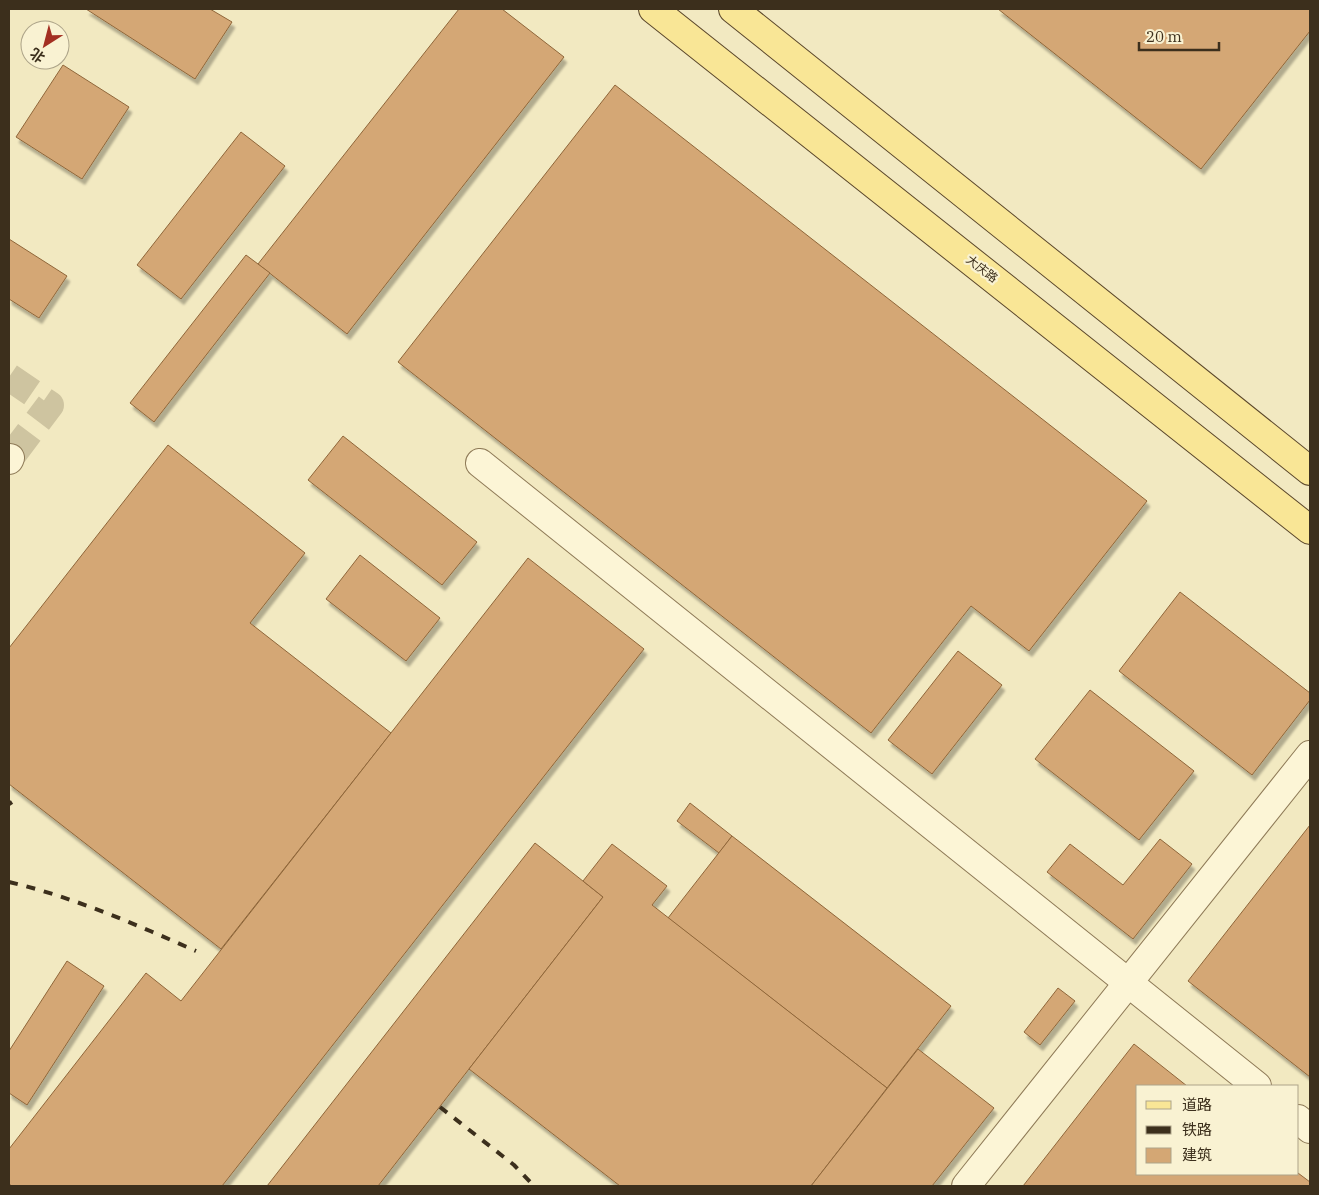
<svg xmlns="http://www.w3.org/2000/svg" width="1319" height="1195" viewBox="0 0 1319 1195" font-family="'IBM Plex Serif','Noto Sans SC',serif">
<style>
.building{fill:#d4a774;stroke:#8f663a;filter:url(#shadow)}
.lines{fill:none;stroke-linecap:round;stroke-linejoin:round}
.minor-tunnel{stroke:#cec4a0;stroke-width:28;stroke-dasharray:28 14;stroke-linecap:butt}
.minor-casing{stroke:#8e7a57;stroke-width:30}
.major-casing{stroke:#5b472b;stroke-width:30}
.minor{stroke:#fcf5d6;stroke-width:28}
.major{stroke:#f9e696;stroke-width:28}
.rail{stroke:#3c2f1c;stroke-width:4;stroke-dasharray:9 9;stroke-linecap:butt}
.labels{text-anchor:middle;stroke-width:4.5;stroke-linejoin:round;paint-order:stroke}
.street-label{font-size:12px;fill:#3c2f1c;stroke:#f9f2d2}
</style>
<defs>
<filter id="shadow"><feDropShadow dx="3" dy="5.5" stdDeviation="1" flood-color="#0004"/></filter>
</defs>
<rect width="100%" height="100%" fill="#f2e9c1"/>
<g class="building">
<path d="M86,9h124l22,13 -37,57z"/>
<path d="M459,9h43l62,48 -217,277 -89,-70z"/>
<path d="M998,9h312v22l-109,138z"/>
<path d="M63,65l66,42 -47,72 -66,-42z"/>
<path d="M615,85l532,416 -118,150 -58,-45 -100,127 -473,-371z"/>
<path d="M241,132l44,34 -104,133 -44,-34z"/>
<path d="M9,239l58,37 -28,42 -30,-19z"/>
<path d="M246,255l24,18 -116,149 -24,-19z"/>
<path d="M343,436l134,106 -35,43 -134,-105z"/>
<path d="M168,445l137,108 -55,70 141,110 -170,216 -212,-165v-136z"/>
<path d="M360,555l80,63 -34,43 -80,-62z"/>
<path d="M528,558l116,91 -422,537h-210l-3,-2v-35l137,-176 35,28z"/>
<path d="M1180,592l130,101v7l-58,75 -133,-104z"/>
<path d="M958,651l44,34 -70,89 -44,-34z"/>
<path d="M1090,690l104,81 -55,69 -104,-81z"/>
<path d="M690,803l42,33 -13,17 -42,-32z"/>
<path d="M1310,825v252l-122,-96z"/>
<path d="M732,836l219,170 -64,82 -219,-170z"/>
<path d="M1160,839l32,25 -59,75 -86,-67 23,-28 53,41z"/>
<path d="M535,843l68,54 -134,172 -91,117h-111z"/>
<path d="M612,844l55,42 -15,19 235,183 -76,98h-191l-151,-117 134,-172 -20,-16z"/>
<path d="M67,961l37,25 -77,119 -18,-12v-42z"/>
<path d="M1058,988l17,13 -35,44 -16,-13z"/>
<path d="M1134,1044l53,42h-49v88l160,-1 12,9v4h-287z"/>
<path d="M918,1049l76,59 -62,78h-121z"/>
</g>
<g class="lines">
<path class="minor-tunnel" d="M9,377l41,28 -40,53"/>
<defs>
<g id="minor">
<path d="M9,460l1,-2"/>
<path d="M480,463l777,623"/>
<path d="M1298,1119l12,10"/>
<path d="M966,1186l344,-431"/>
</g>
<g id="major">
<path d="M653,9l657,521"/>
<path d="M733,9l577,462"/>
</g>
</defs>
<use href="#minor" class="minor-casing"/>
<use href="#major" class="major-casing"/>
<use href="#minor" class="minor"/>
<use href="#major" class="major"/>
<g class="rail">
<path d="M9,804l3,-2"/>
<path d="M9,882c64,15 126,42 187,69"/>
<path d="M440,1107l74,58 20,21"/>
</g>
</g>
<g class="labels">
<g class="street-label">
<text transform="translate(982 269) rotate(38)" y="4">大庆路</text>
</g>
</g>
<rect width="1319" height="1195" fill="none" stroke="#3c2f1c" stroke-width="20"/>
<rect x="1136" y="1085" width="162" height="90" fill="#f9f2d2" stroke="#ada489"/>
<rect x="1146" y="1101" width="25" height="8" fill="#f9e696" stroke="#ada489"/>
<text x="1182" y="1110" font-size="15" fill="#3c2f1c">道路</text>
<rect x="1146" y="1126" width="25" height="8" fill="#3c2f1c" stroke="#ada489"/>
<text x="1182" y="1135" font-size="15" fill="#3c2f1c">铁路</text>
<rect x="1146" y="1148" width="25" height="15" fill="#d4a774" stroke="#ada489"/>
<text x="1182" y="1160" font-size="15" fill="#3c2f1c">建筑</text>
<g transform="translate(45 45) rotate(216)"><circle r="24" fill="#f9f2d2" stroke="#ada489"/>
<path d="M0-4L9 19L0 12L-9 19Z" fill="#a32f21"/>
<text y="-8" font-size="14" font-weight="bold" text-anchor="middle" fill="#3c2f1c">北</text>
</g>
<path d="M1139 42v8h80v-8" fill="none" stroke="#3c2f1c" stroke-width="2.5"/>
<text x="1146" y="42" font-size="15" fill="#3c2f1c" stroke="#f9f2d2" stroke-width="4" paint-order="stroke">20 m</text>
</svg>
